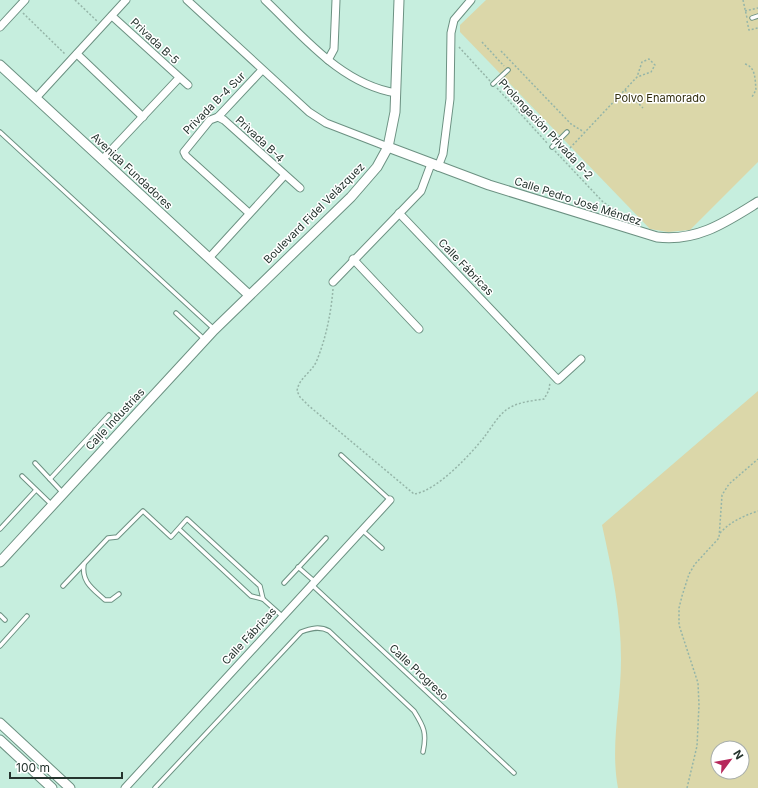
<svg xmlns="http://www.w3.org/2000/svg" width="758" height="788" viewBox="0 0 758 788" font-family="Inter,sans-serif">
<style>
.green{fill:#dbd7a9;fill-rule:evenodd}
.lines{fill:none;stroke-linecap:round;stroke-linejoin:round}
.lane-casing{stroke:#6c9182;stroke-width:5.5}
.street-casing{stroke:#6c9182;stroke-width:9}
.secondary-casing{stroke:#6c9182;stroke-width:11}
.path{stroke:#95b5a8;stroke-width:1.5;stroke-dasharray:2 2;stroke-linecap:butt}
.lane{stroke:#fff;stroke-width:3.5}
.street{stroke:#fff;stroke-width:7}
.secondary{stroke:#fff;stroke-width:9}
.labels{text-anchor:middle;stroke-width:3;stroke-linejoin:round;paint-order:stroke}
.street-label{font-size:11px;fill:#25342e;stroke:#fff}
.park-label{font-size:11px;fill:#312d0d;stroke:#fff}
</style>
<rect width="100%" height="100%" fill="#c6eede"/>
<g class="green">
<path d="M486,0h272v162l-68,68 -22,2 -18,-3 -190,-197v-7z"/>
<path d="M758,391v397h-140c-8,-42 3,-85 3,-128 0,-47 -9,-90 -19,-135zM718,748h24v24h-24z"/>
</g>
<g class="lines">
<defs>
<g id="lane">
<path d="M752,18l6,-2"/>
<path d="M493,84l15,-14"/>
<path d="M0,132l214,197"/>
<path d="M552,147l15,-15"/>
<path d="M176,313l28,26"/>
<path d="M95,430l13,14"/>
<path d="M341,455l49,45"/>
<path d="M35,463l28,30"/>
<path d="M22,476l29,28"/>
<path d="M50,479l59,-64"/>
<path d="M0,529l36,-39"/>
<path d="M179,529l72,67 12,3"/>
<path d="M362,530l20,18"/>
<path d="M84,564c-3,18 9,25 21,36h6l8,-6"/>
<path d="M298,567l16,14"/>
<path d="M284,583l42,-45"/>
<path d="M311,584l203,189"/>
<path d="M63,586l45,-48 9,-1 26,-26 28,26 16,-18 73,67 3,13 19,17"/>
<path d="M0,615l5,5"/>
<path d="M0,646l27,-30"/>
<path d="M155,788l146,-156c10,-4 19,-6 28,-1l85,80c10,16 13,22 9,41"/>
</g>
<g id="street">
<path d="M187,0l122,112 17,11 62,24"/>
<path d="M265,0c39,37 76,84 131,93"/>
<path d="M112,16l76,69"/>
<path d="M0,27l25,-27"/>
<path d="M77,54l66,63"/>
<path d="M328,60l6,-11 2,-49"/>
<path d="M36,98l90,-98"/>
<path d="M218,117l6,3 76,68"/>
<path d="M102,160l77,-82"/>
<path d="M438,167l5,-13 7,-55 1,-66 3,-13 17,-20"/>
<path d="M249,213l-63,-57 -2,-4 26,-32 8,-3 44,-47"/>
<path d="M399,213l159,167 23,-21"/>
<path d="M209,258l75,-82"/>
<path d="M353,259l66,70"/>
<path d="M333,282l88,-91 10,-27"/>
<path d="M125,788l265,-288"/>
</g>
<g id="secondary">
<path d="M0,65l249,230"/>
<path d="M388,147l101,38 168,52c40,5 69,-15 101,-35"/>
<path d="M0,562l214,-232 137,-133 26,-30 11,-20 7,-35 4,-112"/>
<path d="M0,723l70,65"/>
<path d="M0,740l52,48"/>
</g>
</defs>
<use href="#lane" class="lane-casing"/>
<use href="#street" class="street-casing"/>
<use href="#secondary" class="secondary-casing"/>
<g class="path">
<path d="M75,0l22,21"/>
<path d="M743,0l4,18"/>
<path d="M745,11l13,-3"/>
<path d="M23,13l43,42"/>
<path d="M747,21l2,9 9,-2"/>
<path d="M482,42l22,24"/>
<path d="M459,47l31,34"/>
<path d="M501,51l70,73 13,8"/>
<path d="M745,64c11,3 10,16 11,26l-4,7"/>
<path d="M497,88l51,56"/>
<path d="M625,90l18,18"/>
<path d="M570,148l67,-71 5,-15 7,-3 6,6 -4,7 -14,5"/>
<path d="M555,151l48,51 25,17"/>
<path d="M333,289c-2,24 -7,49 -16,71 -5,13 -18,17 -20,31l3,6 9,9 105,88c23,-3 57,-40 71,-58 6,-8 13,-20 21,-26 11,-8 25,-9 38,-11l5,-9 1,-8"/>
<path d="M720,533c10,-11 23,-17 38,-22"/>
<path d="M687,788l10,-42 2,-41 -1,-22 -19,-58v-17l3,-12 7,-22 6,-10 24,-26 3,-43 7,-11 29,-25"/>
</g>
<use href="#lane" class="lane"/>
<use href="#street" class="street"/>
<use href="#secondary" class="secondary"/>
</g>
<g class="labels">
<g class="street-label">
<text transform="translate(155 41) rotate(43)" y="4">Privada B-5</text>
<text transform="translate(214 103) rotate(-45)" y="4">Privada B-4 Sur</text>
<text transform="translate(546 129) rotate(47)" y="4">Prolongación Privada B-2</text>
<text transform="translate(260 139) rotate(43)" y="4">Privada B-4</text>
<text transform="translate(132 171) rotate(43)" y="4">Avenida Fundadores</text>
<text transform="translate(578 201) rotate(18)" y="4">Calle Pedro José Méndez</text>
<text transform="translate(314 213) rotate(-45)" y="4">Boulevard Fidel Velázquez</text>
<text transform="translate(466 267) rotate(46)" y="4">Calle Fábricas</text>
<text transform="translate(115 419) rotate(-47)" y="4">Calle Industrias</text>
<text transform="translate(249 636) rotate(-47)" y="4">Calle Fábricas</text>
<text transform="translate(419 672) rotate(43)" y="4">Calle Progreso</text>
</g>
<g class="park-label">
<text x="660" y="102">Polvo Enamorado</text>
</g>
</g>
<g transform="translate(730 760) rotate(58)"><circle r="19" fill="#ffffff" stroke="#a8aeab"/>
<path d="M0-3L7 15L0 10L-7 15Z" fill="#b6285b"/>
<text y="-6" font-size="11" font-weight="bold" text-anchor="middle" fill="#25342e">N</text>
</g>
<path d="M10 772v6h112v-6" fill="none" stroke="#25342e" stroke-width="2"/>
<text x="16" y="772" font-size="12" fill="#25342e" stroke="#ffffff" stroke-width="3" paint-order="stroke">100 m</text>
</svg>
